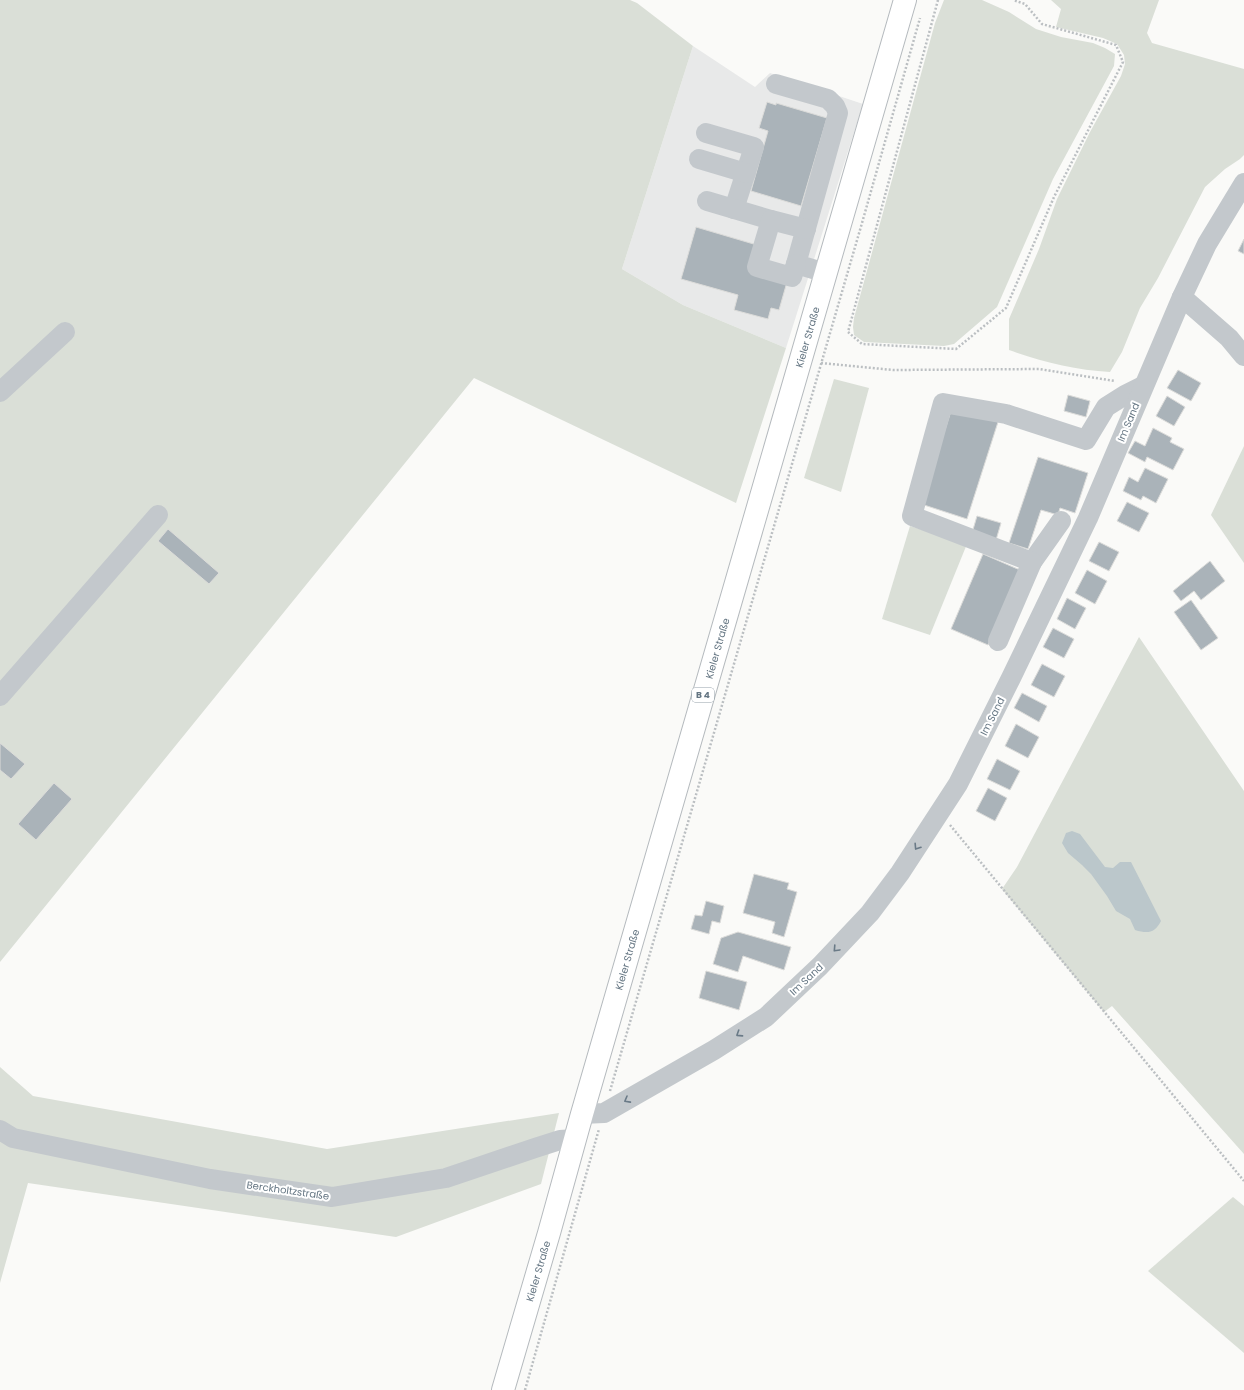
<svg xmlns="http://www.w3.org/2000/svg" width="1244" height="1390" viewBox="0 0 1244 1390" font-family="Poppins,sans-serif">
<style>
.built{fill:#e8e9e9}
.green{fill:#dadfd7}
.water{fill:#bbc7cb}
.building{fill:#aab3b9;stroke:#dcdcda}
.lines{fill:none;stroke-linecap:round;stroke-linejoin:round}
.major-casing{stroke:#b5babe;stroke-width:24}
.path{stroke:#bbbfc2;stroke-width:2.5;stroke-dasharray:2 2;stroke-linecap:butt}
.minor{stroke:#c3c8cc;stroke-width:20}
.major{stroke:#fff;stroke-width:22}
.oneway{stroke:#6a7a87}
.labels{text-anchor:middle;stroke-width:4;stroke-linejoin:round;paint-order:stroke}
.shield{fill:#fff;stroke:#939fa8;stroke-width:1}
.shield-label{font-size:9px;font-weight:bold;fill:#657683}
.street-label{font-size:10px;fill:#657683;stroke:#fff}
</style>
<rect width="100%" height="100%" fill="#fafaf8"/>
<path class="built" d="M693,46l62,41 15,-14 93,31 -77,244 -103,-43 -61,-36z"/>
<g class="green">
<path d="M0,0h630l7,3 56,43 -71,223 61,36 103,43 -50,155 -262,-125 -474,584z"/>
<path d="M944,0h38l27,12 27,17 25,8 32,6 12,5 10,6 -1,12 -61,113 -56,128 -43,37 -10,2 -80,-4 -10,-7 -1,-8 1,-9 81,-295z"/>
<path d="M1051,0h108l-12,33 5,10 92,26v86l-4,4 -15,10 -20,18 -47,91 -18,30 -18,44 -12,20c-35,-2 -68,-10 -101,-22v-31l30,-70 18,-50 33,-67 31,-56 4,-12 -1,-9 -7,-11 -14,-6 -47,-11 5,-18z"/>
<path d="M834,379l35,9 -28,104 -37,-14z"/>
<path d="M1244,446v117l-33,-48z"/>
<path d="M910,526l57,18 -37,91 -48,-16z"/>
<path d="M1139,637l105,154v363l-132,-148 -8,6 -102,-123 15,-22z"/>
<path d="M0,1067l33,29 294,53 232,-36 -18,71 -145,53 -368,-54 -28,100z"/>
<path d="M1233,1197l11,9v147l-96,-82z"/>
</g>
<path class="water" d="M1072,831l8,3 25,33 8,1 7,-6h11l30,59c-6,12 -13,13 -26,9l-5,-11 -14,-8 -9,-15 -16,-22 -9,-9 -14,-12 -6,-10 4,-10z"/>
<g class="building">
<path d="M767,102l9,3v-2l51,15 -26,88 -50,-15 17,-60 -9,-3z"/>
<path d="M696,227l61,18 -8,26 38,11 -8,28 -8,-2 -3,11 -34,-9 4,-15 -57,-16z"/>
<path d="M1244,239v15l-6,-3z"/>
<path d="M1178,370l23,13 -10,18 -24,-13z"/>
<path d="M1068,395l22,6 -4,16 -22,-6z"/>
<path d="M1167,396l18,11 -11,19 -18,-10z"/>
<path d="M952,408l46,14 -31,97 -46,-15z"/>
<path d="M1153,428l19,10 -2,4 14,7 -11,21 -26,-13 -2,5 -17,-9 7,-12 10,5z"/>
<path d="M1038,457l50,16 -13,40 -15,-5 -2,7 -17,-5 -13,39 -19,-6z"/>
<path d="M1145,468l23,11 -12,24 -13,-7 -2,4 -18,-9 6,-14 9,5z"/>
<path d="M1127,502l22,11 -10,19 -22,-11z"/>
<path d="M977,516l24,7 -5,17 -24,-7z"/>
<path d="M168,529l51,44 -10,11 -51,-43z"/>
<path d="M1099,542l20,10 -10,19 -20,-10z"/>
<path d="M983,554l37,16 -32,75 -37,-16z"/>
<path d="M1210,561l15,20 -24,19 -7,-9 -13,10 -8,-10z"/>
<path d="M1087,570l20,11 -12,23 -20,-11z"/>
<path d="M1067,598l19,10 -11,21 -18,-10z"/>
<path d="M1191,600l27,38 -17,12 -27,-38z"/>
<path d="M1053,628l21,11 -10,19 -21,-11z"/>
<path d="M1042,664l23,12 -11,21 -23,-12z"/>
<path d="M1022,693l25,13 -8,16 -25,-14z"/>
<path d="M1016,724l23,13 -11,21 -23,-12z"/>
<path d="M0,743l25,21 -14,15 -11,-9z"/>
<path d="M997,759l23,12 -10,19 -23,-11z"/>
<path d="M54,783l18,16 -36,41 -18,-16z"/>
<path d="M988,788l19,10 -12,23 -19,-10z"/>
<path d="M754,874l35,9 -2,6 10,3 -13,45 -12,-4 3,-11 -32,-9z"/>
<path d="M706,901l18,5 -4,17 -8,-2 -3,13 -18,-5 4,-14 7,1z"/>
<path d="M738,932l53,15 -7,23 -41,-14 -5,16 -25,-8 8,-26z"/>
<path d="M706,971l41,11 -8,28 -40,-12z"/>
</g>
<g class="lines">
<defs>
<g id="major">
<path id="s1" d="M503,1390l46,-157 33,-119 323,-1114"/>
</g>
</defs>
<use href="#major" class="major-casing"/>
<g class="path">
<path d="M938,0l-90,332 14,12 94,5 50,-41 48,-111 69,-135 -7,-17 -74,-21 -17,-20 -12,-4"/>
<path d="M821,363l72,7 146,-1 76,12"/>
<path d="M950,825l294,356"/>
<path d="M610,1091l252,-868 58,-205"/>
<path d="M525,1390l74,-261"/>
</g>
<g class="minor">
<path d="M776,84l52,15 7,7 3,7 -42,151 30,9"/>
<path d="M706,133l48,14 -20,62"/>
<path d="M699,159l47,14"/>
<path d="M707,201l64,19 35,9"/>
<path d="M771,220l-14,47 35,10 4,-13"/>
<path d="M1182,297l47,41 15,18"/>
<path d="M0,392l65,-60"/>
<path d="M1032,562l29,-41"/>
<path d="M998,641l34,-79 -120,-46 31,-113 63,11 80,26 20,-33 19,-12 18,-9"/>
<path d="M0,696l158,-181"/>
<path d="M582,1114l22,-1 110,-63 52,-33 54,-51 50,-53 30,-40 58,-89 53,-106 77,-160 94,-221 25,-53 37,-61"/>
<path d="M0,1130l13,8 197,41 122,18 114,-19 89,-30 25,-8 15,-1"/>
</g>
<use href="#major" class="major"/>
</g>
<defs><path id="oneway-chevron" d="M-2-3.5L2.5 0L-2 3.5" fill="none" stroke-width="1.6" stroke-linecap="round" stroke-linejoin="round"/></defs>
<g class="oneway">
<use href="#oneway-chevron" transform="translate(917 847) rotate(123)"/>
<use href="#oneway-chevron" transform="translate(836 949) rotate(133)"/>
<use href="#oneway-chevron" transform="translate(739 1034) rotate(147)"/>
<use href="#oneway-chevron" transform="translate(627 1100) rotate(151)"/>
</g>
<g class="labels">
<rect class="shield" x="692" y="688" width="22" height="14" rx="3"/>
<g class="shield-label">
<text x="703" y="698">B 4</text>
</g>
<g class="street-label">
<text dy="4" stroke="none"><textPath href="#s1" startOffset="1096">Kieler Straße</textPath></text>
<text transform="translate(1128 422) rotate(-67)" y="4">Im Sand</text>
<text dy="4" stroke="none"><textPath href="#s1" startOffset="772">Kieler Straße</textPath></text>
<text transform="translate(992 716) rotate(-63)" y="4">Im Sand</text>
<text dy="4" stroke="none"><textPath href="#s1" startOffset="448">Kieler Straße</textPath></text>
<text transform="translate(806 979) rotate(-43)" y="4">Im Sand</text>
<text transform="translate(288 1190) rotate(8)" y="4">Berckholtzstraße</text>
<text dy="4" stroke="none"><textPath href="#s1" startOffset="124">Kieler Straße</textPath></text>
</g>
</g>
</svg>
